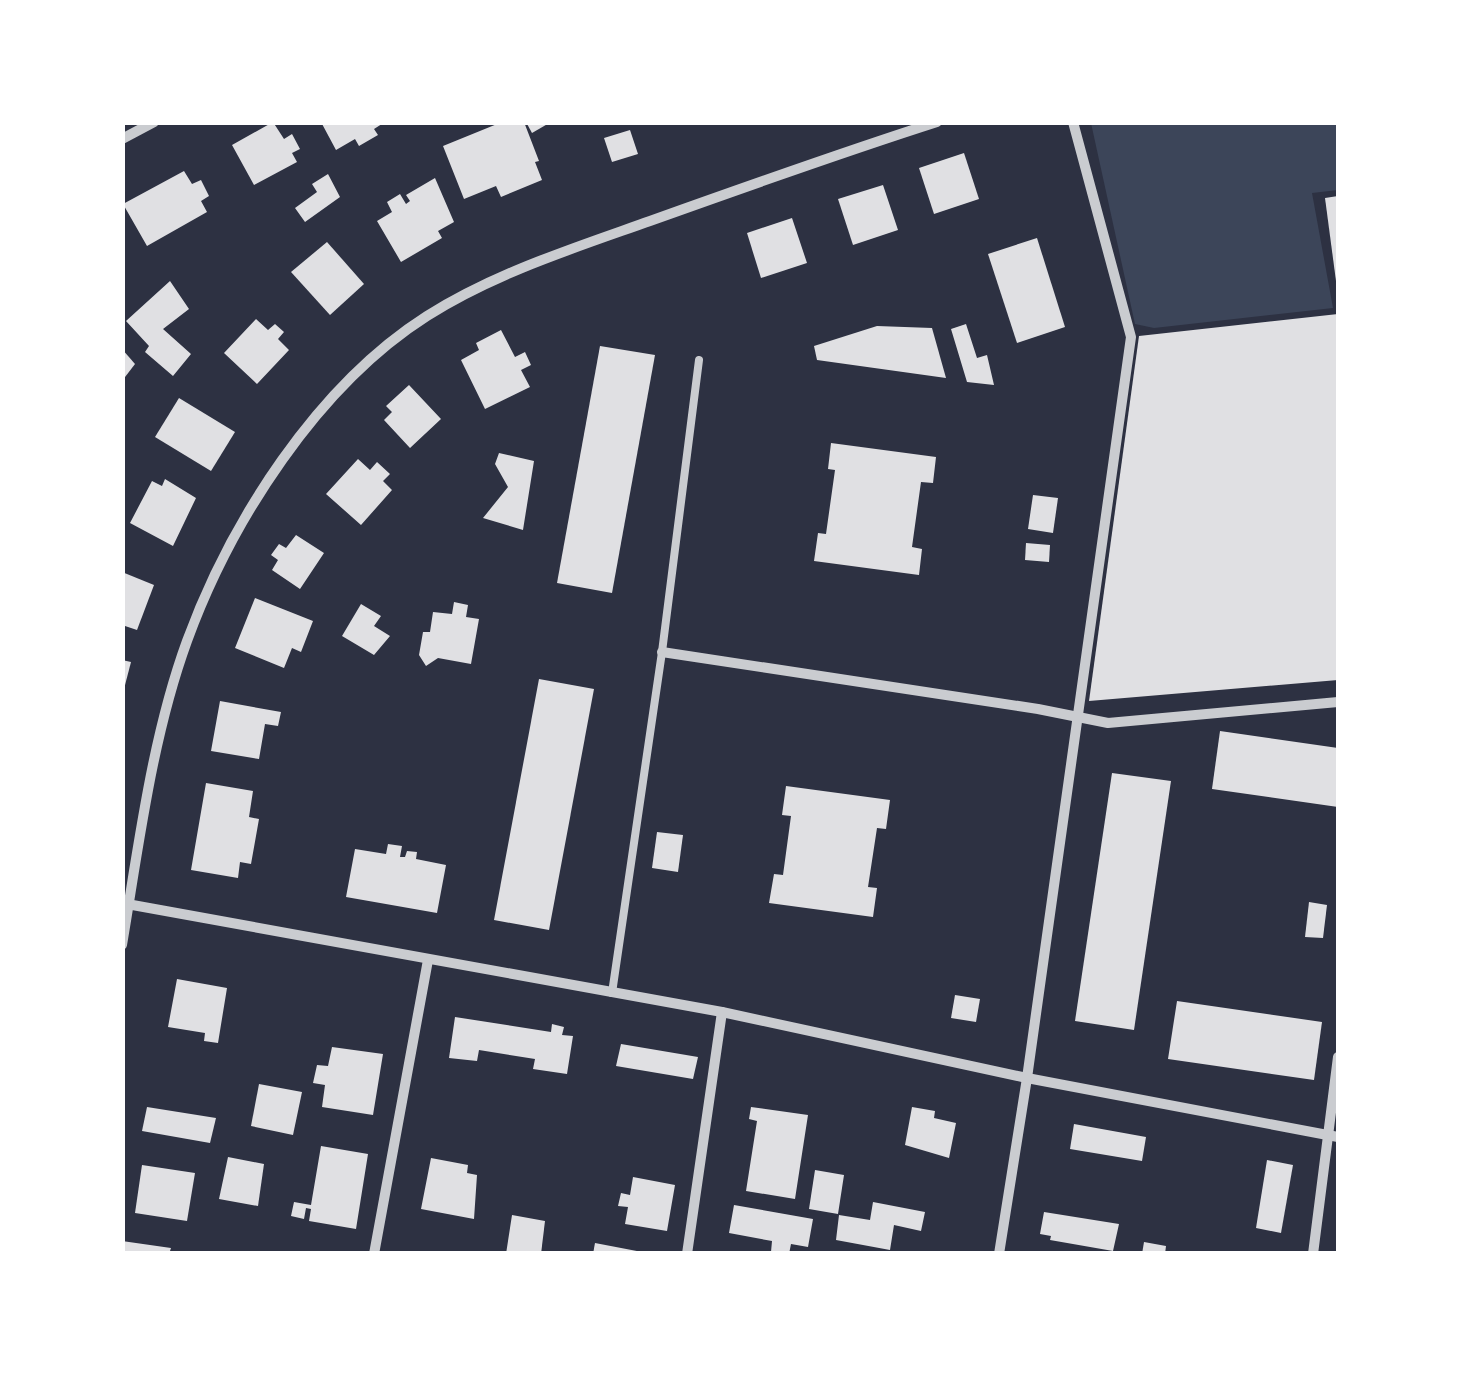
<svg xmlns="http://www.w3.org/2000/svg" width="1461" height="1376" viewBox="0 0 1461 1376" font-family="'Noto Serif',serif">
<style>
.green{fill:#3c4559}
.building{fill:#e0e0e3}
.lines{fill:none;stroke-linecap:round;stroke-linejoin:round}
.service{stroke:#caccd0;stroke-width:8}
.minor{stroke:#caccd0;stroke-width:10}
</style>
<rect width="100%" height="100%" fill="#2d3142"/>
<path class="green" d="M1091,123h247v67l-26,3 21,115 -179,20 -19,-4z"/>
<g class="building">
<path d="M273,122l11,17 8,-5 8,15 -8,4 5,9 -43,23 -22,-40z"/>
<path d="M321,122h64l-11,7 4,6 -19,11 -4,-7 -19,11z"/>
<path d="M502,122h22l15,39 -4,1 7,18 -41,17 -5,-11 -32,13 -21,-53z"/>
<path d="M526,122h25l-19,11z"/>
<path d="M630,130l8,24 -26,8 -8,-24z"/>
<path d="M964,153l15,46 -45,15 -15,-46z"/>
<path d="M184,171l8,13 9,-4 8,16 -8,5 6,11 -60,34 -24,-42z"/>
<path d="M328,174l12,23 -35,25 -10,-14 22,-16 -5,-8z"/>
<path d="M435,178l19,44 -16,9 4,7 -41,24 -24,-41 15,-9 -5,-10 13,-8 6,10 4,-3 -4,-6z"/>
<path d="M883,185l15,45 -45,15 -15,-46z"/>
<path d="M1338,196v85h-2l-11,-83z"/>
<path d="M792,218l15,45 -46,15 -14,-45z"/>
<path d="M1037,238l28,89 -48,16 -29,-89z"/>
<path d="M327,242l37,42 -34,31 -39,-43z"/>
<path d="M170,281l19,28 -26,20 28,25 -18,22 -28,-24 4,-6 -23,-25z"/>
<path d="M1338,314v366l-249,21 50,-365z"/>
<path d="M256,319l12,11 7,-6 9,8 -6,7 11,11 -32,34 -33,-31z"/>
<path d="M966,324l11,34 10,-3 7,30 -27,-3 -16,-53z"/>
<path d="M877,326l55,2 14,50 -129,-18 -3,-14z"/>
<path d="M501,330l14,27 10,-5 6,13 -10,5 9,17 -45,22 -24,-49 18,-10 -3,-7z"/>
<path d="M600,346l55,9 -43,238 -55,-10z"/>
<path d="M122,349l13,15 -13,17z"/>
<path d="M409,385l32,34 -31,29 -26,-28 8,-8 -6,-6z"/>
<path d="M179,398l56,34 -24,39 -56,-34z"/>
<path d="M831,443l105,14 -3,26 -12,-1 -9,65 10,2 -3,26 -105,-14 4,-28 8,1 9,-64 -7,-1z"/>
<path d="M499,453l35,8 -11,69 -40,-12 25,-31 -13,-23z"/>
<path d="M358,459l12,11 7,-8 13,12 -7,7 9,9 -31,35 -35,-31z"/>
<path d="M165,479l31,19 -23,48 -43,-23 22,-42 10,5z"/>
<path d="M1033,495l25,3 -5,35 -25,-4z"/>
<path d="M296,535l28,18 -24,36 -28,-19 6,-10 -7,-5 8,-11 7,4z"/>
<path d="M1026,543l24,2 -1,17 -24,-2z"/>
<path d="M122,572l32,13 -17,45 -15,-5z"/>
<path d="M255,598l58,23 -12,31 -9,-4 -8,20 -49,-20z"/>
<path d="M454,602l14,3 -2,12 13,2 -8,45 -33,-6 -12,8 -7,-11 4,-23h7l3,-20 19,2z"/>
<path d="M361,604l20,12 -7,10 16,10 -16,19 -32,-19z"/>
<path d="M122,660l9,2 -7,27h-2z"/>
<path d="M539,679l55,10 -45,241 -55,-10z"/>
<path d="M220,701l61,11 -3,14 -13,-2 -6,35 -48,-8z"/>
<path d="M1220,731l118,17v59l-126,-18z"/>
<path d="M1112,773l59,8 -37,249 -59,-9z"/>
<path d="M206,783l47,8 -4,26 10,2 -8,45 -11,-2 -2,16 -47,-8z"/>
<path d="M786,786l104,14 -4,29 -9,-1 -9,59 9,1 -4,29 -104,-14 5,-29 9,1 8,-59 -9,-1z"/>
<path d="M657,832l26,3 -5,37 -26,-4z"/>
<path d="M388,844l14,2 -2,11h5l2,-6 10,1 -1,7 30,6 -9,48 -91,-16 9,-48 31,5z"/>
<path d="M1309,902l18,3 -4,33 -18,-1z"/>
<path d="M177,979l50,9 -9,55 -14,-2 1,-8 -37,-6z"/>
<path d="M955,995l25,4 -4,23 -25,-4z"/>
<path d="M1177,1001l145,21 -8,58 -146,-21z"/>
<path d="M455,1017l96,15 1,-8 12,3 -2,8 11,1 -6,38 -34,-5 2,-10 -56,-9 -2,11 -28,-3z"/>
<path d="M621,1044l77,13 -5,22 -77,-13z"/>
<path d="M332,1047l51,7 -10,61 -51,-8 3,-22 -12,-2 4,-18 11,1z"/>
<path d="M259,1084l43,8 -9,43 -42,-9z"/>
<path d="M147,1107l69,11 -6,25 -68,-12z"/>
<path d="M751,1107l57,8 -13,84 -49,-8 11,-70 -8,-2z"/>
<path d="M912,1107l23,4 -1,7 22,5 -7,35 -44,-13z"/>
<path d="M1074,1124l72,13 -4,24 -72,-12z"/>
<path d="M321,1146l47,8 -12,75 -47,-8 2,-12 -5,-1 -2,11 -13,-3 3,-14 17,3z"/>
<path d="M228,1157l36,7 -6,42 -39,-7z"/>
<path d="M431,1158l37,7 -1,8 10,2 -3,44 -53,-10z"/>
<path d="M1267,1160l26,5 -12,68 -25,-5z"/>
<path d="M142,1165l53,8 -8,48 -52,-8z"/>
<path d="M815,1170l29,5 -6,39 -29,-5z"/>
<path d="M633,1177l42,8 -8,46 -42,-7 3,-17 -10,-1 3,-13 9,2z"/>
<path d="M873,1202l52,10 -4,19 -27,-6 -4,25 -54,-10 3,-25 31,5z"/>
<path d="M734,1205l79,14 -5,28 -17,-3 -2,10h-12l-6,-2 1,-11 -43,-8z"/>
<path d="M1044,1212l75,12 -6,27 -63,-11 1,-4 -11,-2z"/>
<path d="M512,1215l33,6 -4,33h-35z"/>
<path d="M122,1241l49,7 -2,6h-47z"/>
<path d="M1144,1242l22,4 -1,8h-23z"/>
<path d="M595,1243l47,9v2h-49z"/>
</g>
<g class="lines">
<path class="service" d="M612,993l50,-341 37,-292"/>
<g class="minor">
<path d="M122,139l32,-17"/>
<path d="M662,652l376,57 70,14 230,-21"/>
<path d="M127,904l595,108 305,66 311,59"/>
<path d="M122,945c17,-101 30,-208 65,-304 44,-120 130,-255 240,-325 68,-43 147,-68 223,-95 95,-34 190,-68 287,-99"/>
<path d="M374,1254l54,-294"/>
<path d="M687,1254l35,-242"/>
<path d="M999,1254l28,-176 104,-741 -58,-215"/>
<path d="M1313,1254l25,-197"/>
</g>
</g>
<rect width="1461" height="1376" fill="none" stroke="#ffffff" stroke-width="250"/>
</svg>
